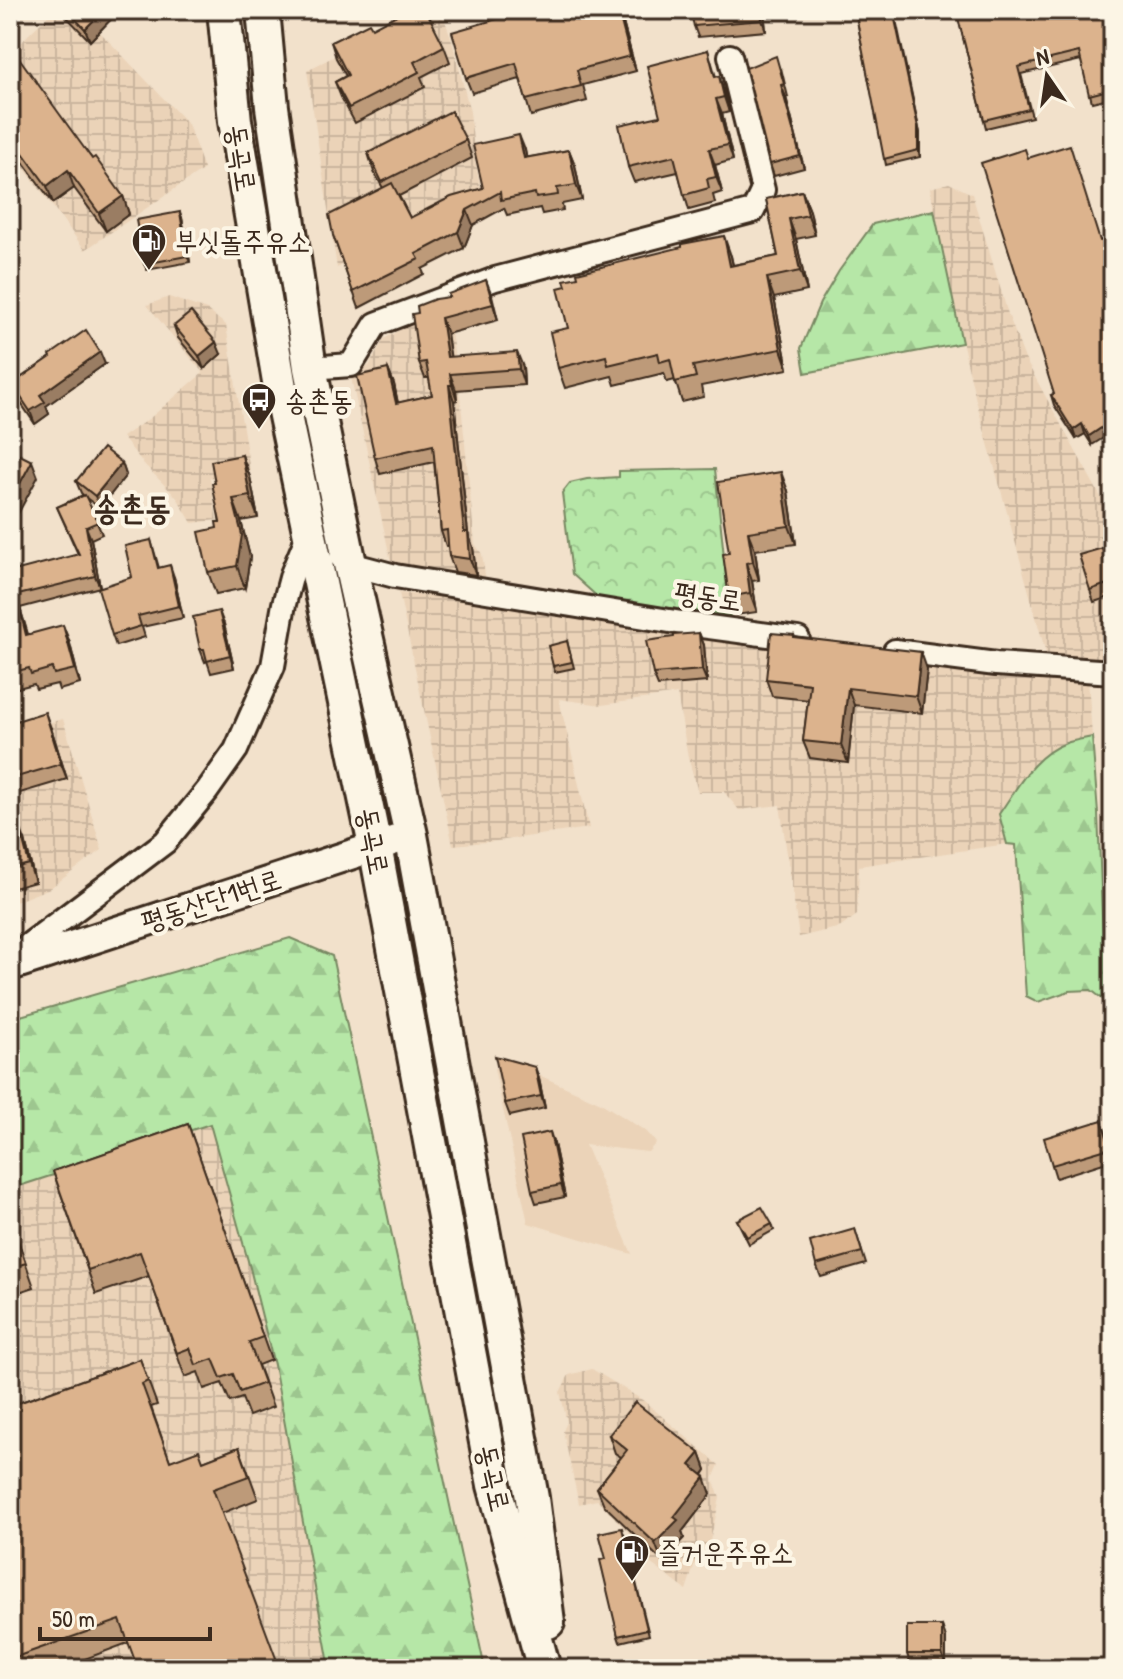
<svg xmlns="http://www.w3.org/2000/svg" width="1123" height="1679" viewBox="0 0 1123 1679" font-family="'Patrick Hand','Poor Story',sans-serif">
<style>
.built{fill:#ebd3b8}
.industrial{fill:url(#industrial-grid)}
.forest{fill:url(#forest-firs);stroke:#788862;stroke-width:2}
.park{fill:url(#park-crowns);stroke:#788862;stroke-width:2}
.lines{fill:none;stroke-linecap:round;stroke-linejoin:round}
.minor-casing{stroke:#3b2a1e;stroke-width:28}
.tertiary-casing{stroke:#3b2a1e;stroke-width:34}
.secondary-casing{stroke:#3b2a1e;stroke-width:38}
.minor{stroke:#fcf5e5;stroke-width:22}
.tertiary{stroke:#fcf5e5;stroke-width:28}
.secondary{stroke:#fcf5e5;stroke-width:32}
.wall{fill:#bd9a79;stroke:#3b2a1e;stroke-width:2}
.shaded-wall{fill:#9a7d63;stroke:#3b2a1e;stroke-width:2}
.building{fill:#dcb38d;stroke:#3b2a1e;stroke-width:2}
.labels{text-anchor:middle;stroke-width:8;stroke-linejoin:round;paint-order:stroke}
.street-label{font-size:28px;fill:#3b2a1e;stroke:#fcf5e5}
.poi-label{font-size:28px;fill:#3b2a1e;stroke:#fcf5e5;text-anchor:start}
.quarter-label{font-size:32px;font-weight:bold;fill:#3b2a1e;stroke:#fcf5e5}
</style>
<defs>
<pattern id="industrial-grid" width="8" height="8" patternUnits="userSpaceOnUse" patternTransform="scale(2)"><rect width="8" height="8" fill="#ebd3b8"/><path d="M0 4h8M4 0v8" fill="none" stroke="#cab59e"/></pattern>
<pattern id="forest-firs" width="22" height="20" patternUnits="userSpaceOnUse" patternTransform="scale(2)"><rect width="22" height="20" fill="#b6e7a7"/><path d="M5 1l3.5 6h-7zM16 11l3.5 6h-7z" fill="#9dc68f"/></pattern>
<pattern id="park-crowns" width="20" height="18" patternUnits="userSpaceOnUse" patternTransform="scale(2)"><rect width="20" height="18" fill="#b6e7a7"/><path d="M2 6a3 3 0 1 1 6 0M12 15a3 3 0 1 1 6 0" fill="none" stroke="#9dc68f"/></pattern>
</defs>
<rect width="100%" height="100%" fill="#f2e1cb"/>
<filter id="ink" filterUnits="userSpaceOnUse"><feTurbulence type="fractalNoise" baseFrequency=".0125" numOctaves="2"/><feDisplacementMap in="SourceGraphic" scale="16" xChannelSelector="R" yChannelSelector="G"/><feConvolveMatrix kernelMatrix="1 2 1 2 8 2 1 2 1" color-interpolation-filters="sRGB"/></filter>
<g filter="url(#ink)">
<path class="built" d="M505,1066l36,10 60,27 46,29 9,11 -8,9 -63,-7 47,109 -104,-31 -34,-155z"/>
<g class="industrial">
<path d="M54,10h25l109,114 16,45 -119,81 -75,-101v-93l18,-21z"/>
<path d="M427,10h14l11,30 18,72 5,48 8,39 -25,6 -121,63 -30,-198z"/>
<path d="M949,183l23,11 36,120 17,45 88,160v142l-66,-4 -71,-257 -30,-127 -16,-85z"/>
<path d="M169,297l38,13 19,15 24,146 -40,7 7,42 -25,3 -14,-24 -34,-35 -22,-27 28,-19 53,-45 -56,-68z"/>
<path d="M448,309l13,95 14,140 7,10 4,28 -93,-11 -43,-198 19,-7 15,-27 33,-19z"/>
<path d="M399,593l47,4 226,35 416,46 4,59 -27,6 -56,57 -10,14 8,30 -148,22 -2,49 -16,12 -42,10 -19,-132 -41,5 -15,-18h-26l-10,-35 -11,-63 -75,11 -43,-6 30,129 -92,13 -44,4z"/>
<path d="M63,719l39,131 -52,38 -40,16v-171z"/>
<path d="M210,1123l40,145 24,97 56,304h-320v-480z"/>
<path d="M592,1369l52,32 75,64 -6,14 7,19 -10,43 -14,19 -10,30 -40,-30v-10l-49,-50 -18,4 -16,-73 4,-9 -7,-30 9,-17z"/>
</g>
<g class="forest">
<path d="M934,210l28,133 -157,30 -4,-25 19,-45 19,-32 34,-47z"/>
<path d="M1092,737l6,76 5,127 10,2v65l-22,-17 -22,1 -31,11 -12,-6 -10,-151 -9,-1 -8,-30c19,-27 34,-59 67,-71 8,-3 17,-4 26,-6z"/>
<path d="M290,938l42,18 153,713h-155l-56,-304 -24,-97 -40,-144 -200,65v-170z"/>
</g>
<path class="park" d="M715,469l15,146 -129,-15 -29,-26 -10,-81 8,-10 17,-4 32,-2v-6z"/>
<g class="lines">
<defs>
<g id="minor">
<path d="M310,368l41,-3 25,-41 119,-45 258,-68 10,-21 -33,-134"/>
<path d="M341,557l9,7 45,12 299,49 104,14"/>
<path d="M895,651l101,13 117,8"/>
<path d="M10,959l155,-117 42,-51 29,-41 37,-84 11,-62 8,-30 17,-41"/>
</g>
<path id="tertiary" d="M10,966l401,-131"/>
<g id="secondary">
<path d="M224,10l11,111 49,290 91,435 119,639 50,184"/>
<path d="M263,10l9,97 38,261 40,196 61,271 121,663 16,124"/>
</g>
</defs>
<use href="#minor" class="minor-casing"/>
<use href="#tertiary" class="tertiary-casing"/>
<use href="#secondary" class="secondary-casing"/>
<use href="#minor" class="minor"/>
<use href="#tertiary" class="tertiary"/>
<use href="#secondary" class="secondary"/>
</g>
<g class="wall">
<path d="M60,10h60l-30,31z"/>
<path d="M764,10l2,21 -68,6 -4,-11z"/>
<path d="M855,10h39l26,123v24l-34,8z"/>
<path d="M956,10h157v87l-21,5 -11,-42 -60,14 11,43 -46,11z"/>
<path d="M622,19l14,52 -53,14 4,16 -56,15 -11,-37 -48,14 -6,-15z"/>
<path d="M372,28l72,18 6,16 -29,15 4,10 -70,36 -14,-26 -6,-15 11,-6 -10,-18 -5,-16z"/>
<path d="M708,50l8,27 8,14 5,21 -7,2 11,46 -18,5 7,27 -9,3 2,8 -26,7 -11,-38 -44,10 -6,-15 32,-51z"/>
<path d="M10,60l113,136 6,18 -23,17 -32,-43 -21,15 -43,-59z"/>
<path d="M781,68l7,29h-2l18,71 -30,8 -4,-12z"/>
<path d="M466,140l6,18 -73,38 11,22 73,-30 42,-38 1,8 43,-8 6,15 7,35 -20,4 1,6 -21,4 -2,-6 -33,7 -3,-7 -31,17 -9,23 -42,21 2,5 -65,34 -26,-73 50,-47 -9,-16 -6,-19z"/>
<path d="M1028,158l73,83 12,-2v37h-1l-20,169 -7,-11 -9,5 -22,-34 -3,-10 3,-1z"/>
<path d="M802,191l8,20 5,24 -19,4 11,52 -33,7 14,71 -87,17 2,11 -21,5 -7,-22 -8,2 -3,-9 -49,12 -3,-9 -47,12 -7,-20 10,-40 163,-72 2,9 45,-9 -12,-57z"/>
<path d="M182,218l8,44 -43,8 -3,-6z"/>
<path d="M486,280l12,40 -51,14 3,23 73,10 1,18 -68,5 1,10 -3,1 14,132 5,14 3,28 -21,-3 -6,-16 -1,-10h-2l-5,-15 -7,-69 -54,12 -5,-16 13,-89 6,15 4,19 34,-8 -3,-17h-4l-6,-15 -1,-50 31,-16z"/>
<path d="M174,326l47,28 -17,15 -26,-31z"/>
<path d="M51,357l54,7 -59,42 3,8 -14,10 -19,-28 -4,-12z"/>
<path d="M242,455l8,22 8,41 -17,3 9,36 -5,31 -29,6 -8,-22 12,-50 -5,-39z"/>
<path d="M122,463l4,12 -26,33 -14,-10 16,36 -11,5 9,48 -80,21 8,26 41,6 11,44 -21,6 -2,-6 -21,5 -2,-5 -24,6v-93l4,-1 64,-42 -21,-47 26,-12 -2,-2 -5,-12z"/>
<path d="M788,491l8,53 -41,6 4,30 -7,1 5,31 -21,3 -7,-18v-44z"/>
<path d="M151,540l8,28 15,9 9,41 -41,9 3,10 -29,9 -4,-11 20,-58z"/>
<path d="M1113,545v51l-19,6 -4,-12z"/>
<path d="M224,624l10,44 -23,5 -4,-12 -2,1 -5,-13z"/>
<path d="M699,633l5,12 3,37 -49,4 -5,-12z"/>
<path d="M794,635l1,2 132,32 -5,44 -68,-8 -6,58 -38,-5 -7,-17 5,-41 -36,-4 -6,-17z"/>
<path d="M567,641l7,27 -19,4 -2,-6z"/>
<path d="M10,723l41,5 16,51 -57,17z"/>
<path d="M10,824l15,16 10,42 -25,7z"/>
<path d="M535,1067l4,12 6,29 -35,8 -5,-13z"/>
<path d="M188,1124l83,236 -13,5 15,42 -24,9 -7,-18 -12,4 -8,-19 -18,6 -6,-17 -13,5 -36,-101 -53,18 -43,-123z"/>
<path d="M1106,1133l7,22v5l-57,18 -4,-13z"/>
<path d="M554,1144l11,53 -29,6 -4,-12z"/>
<path d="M10,1218l24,69 -24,8z"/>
<path d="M737,1220l35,4 2,6 -25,14z"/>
<path d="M855,1229l11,35 -45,13 -5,-12z"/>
<path d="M140,1359l17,46 -6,2 19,54h33l36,-14 19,52 -36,14 -94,130 -70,26h-48v-263z"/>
<path d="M609,1435l91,18 6,17 -3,5 8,19 -29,38 2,6 -22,23 -58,-56 -7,-17 24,-31 -6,-4z"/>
<path d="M624,1534l25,101 -29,7 -2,-6 -12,-77z"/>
<path d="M942,1626l4,12v28h-35l-4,-12z"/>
</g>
<g class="shaded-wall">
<path d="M104,10h16l-30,31 -5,-12z"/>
<path d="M618,10l4,9 14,52 -6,-15z"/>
<path d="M761,10h3l2,21 -4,-11z"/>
<path d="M893,10l27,123v24l-2,-7z"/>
<path d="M719,76l5,15 5,21 -5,-15z"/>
<path d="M781,85l5,12 18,71 -4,-12z"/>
<path d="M716,99l6,15 11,46 -5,-15z"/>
<path d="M519,135l6,15 5,24 -6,-16z"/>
<path d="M709,149l6,16 7,27 -6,-15z"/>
<path d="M569,150l6,15 7,35 -6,-15z"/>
<path d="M68,170l6,18 -21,15 -6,-17z"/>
<path d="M802,191l8,20 5,24 -7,-20z"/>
<path d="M123,196l6,18 -23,17 -7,-18z"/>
<path d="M467,210l6,15 -9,23 -6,-16z"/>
<path d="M180,212l2,6 8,44 -3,-6z"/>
<path d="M789,219l7,20 11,52 -7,-20z"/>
<path d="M724,236l7,20 6,30 -7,-20z"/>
<path d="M767,278l7,20 14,71 -7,-20z"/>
<path d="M486,280l6,15 6,25 -5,-16z"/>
<path d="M441,318l6,16 6,39 -6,-16z"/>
<path d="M216,342l5,12 -17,15 -5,-13z"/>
<path d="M100,352l5,12 -59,42 3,8 -14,10 -5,-13 10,-16z"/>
<path d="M517,352l6,15 1,18 -5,-16z"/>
<path d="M388,369l6,15 7,35 -5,-16z"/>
<path d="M450,374l6,16 1,10 -5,-15z"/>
<path d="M449,385l5,16 14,132 5,14 3,28 -6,-16 -6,-27z"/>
<path d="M1113,420v12l-21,13 -3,-9z"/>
<path d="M1082,424l3,10 -9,5 -3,-9z"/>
<path d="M242,455l8,22 8,41 -8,-22z"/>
<path d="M32,461l6,16 -24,44 -4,-11v-8z"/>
<path d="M122,463l4,12 -26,33 -5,-12z"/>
<path d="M781,472l7,19 8,53 -7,-18z"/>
<path d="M233,499l8,22 9,36 -5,31 -8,-22z"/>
<path d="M86,527l5,12 9,48 -5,-11z"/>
<path d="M748,532l7,18 4,30 -6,-18z"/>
<path d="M746,563l6,18 5,31 -7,-19z"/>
<path d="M170,565l4,12 9,41 -4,-12z"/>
<path d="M16,595l5,16 11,39 -6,-15z"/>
<path d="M219,611l5,13 10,44 -4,-13z"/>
<path d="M63,625l6,15 11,44 -5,-15z"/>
<path d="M699,633l5,12 3,37 -5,-12z"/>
<path d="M921,652l6,17 -5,44 -6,-17z"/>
<path d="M848,688l6,17 -6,58 -7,-18z"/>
<path d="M45,712l6,16 16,51 -6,-15z"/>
<path d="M18,822l7,18 10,42 -6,-18z"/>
<path d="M535,1067l4,12 6,29 -4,-12z"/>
<path d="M550,1132l4,12 11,53 -4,-12z"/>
<path d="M700,1453l6,17 -10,13 -6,-18z"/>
<path d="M705,1477l6,17 -29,38 2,6 -22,23 -7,-18 19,-26z"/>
<path d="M942,1626l4,12v28l-4,-12z"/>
</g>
<g class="building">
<path d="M67,10h37l-19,19z"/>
<path d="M406,10h20l18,36 -30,16 5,10 -70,36 -14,-26 13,-7 -17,-33 38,-19 3,5z"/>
<path d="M508,10h110l12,46 -53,14 4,16 -55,14 -10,-37 -50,15 -14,-46 52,-15 -1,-6z"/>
<path d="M690,10h71l1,10 -68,6z"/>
<path d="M855,10h38l25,117v23l-34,9z"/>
<path d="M956,10h157v7h-3l3,11v65l-1,-4 -23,6 -10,-43 -61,15 11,42 -45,11z"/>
<path d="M708,50l7,27 4,-1 5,21 -8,2 12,46 -19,4 7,28 -9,2 2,9 -25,7 -10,-39 -46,11 -9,-42 41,-9 -13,-50z"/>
<path d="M17,55l75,104 3,-2 28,39 -24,17 -31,-43 -21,16 -37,-51v-75z"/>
<path d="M776,56l8,28 -3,1 19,71 -30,8 -24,-96z"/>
<path d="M451,111l15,29 -84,42 -14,-29z"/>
<path d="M519,135l5,23 45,-8 7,35 -19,3 1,7 -22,3 -1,-5 -34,7 -1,-8 -33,18 -9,22 -42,22 3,5 -66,33 -20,-57 -4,-20 63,-32 18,35 41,-21 32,-9 -10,-43z"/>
<path d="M1070,145l30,96 13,-2v27l-5,1 5,15v138l-24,16 -7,-12 -9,6 -22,-35 3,-1 -73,-231 44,-14 3,9z"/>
<path d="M802,191l6,24 -19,4 11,52 -33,7 14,71 -88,17 3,11 -21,5 -5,-23 -10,3 -2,-9 -50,12 -2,-9 -48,12 -8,-36 18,-4 -10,-40 8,-2 -2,-6 14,-3 -1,-4 105,-26v-3l42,-8 6,30 48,-10 -12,-57z"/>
<path d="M180,212l7,44 -43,8 -8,-44z"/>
<path d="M486,280l7,24 -52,14 6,39 70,-5 2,17 -69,5 2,11h-3l15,147h4l2,27 -21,-3 -2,-26 -6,1 -8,-86 -58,13 -18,-82 31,-7 8,34 36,-8 -6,-33 -7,1 -7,-49 6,-1 -1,-7 18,-7 14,-2 -1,-3z"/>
<path d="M191,312l25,30 -17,14 -25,-30z"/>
<path d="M86,330l14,22 -60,43 5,7 -15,9 -18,-27 39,-27 -1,-2z"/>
<path d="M103,448l19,15 -27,33 -19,-15z"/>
<path d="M10,450l22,11 -22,41z"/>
<path d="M242,455l8,41 -17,3 9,36 -5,31 -29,6 -9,-40 18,-4 -1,-6h4l-8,-39h3l-4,-22z"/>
<path d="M781,472l8,54 -41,6 5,30 -7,1 4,30 -21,4 -6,-43 6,-1 -11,-71z"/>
<path d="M85,495l13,27 -12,5 9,49 -81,20 -4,-16v-8l69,-18 -22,-47z"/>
<path d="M151,540l7,28 12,-3 9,41 -41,10 3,10 -29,9 -14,-47 34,-11 -7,-31z"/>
<path d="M1113,545v30l-5,1 2,7 -20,7 -11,-35z"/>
<path d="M16,595l10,40 37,-10 12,44 -21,5 -2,-6 -21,6 -2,-6 -19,5v-76z"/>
<path d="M219,611l11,44 -23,6 -3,-12h-4l-7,-32z"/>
<path d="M699,633l3,37 -49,4 -7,-33 28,-4v-2z"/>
<path d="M771,633l23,2v2l127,15 -5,44 -68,-8 -7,57 -38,-4 7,-57 -44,-5z"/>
<path d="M567,641l5,21 -19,4 -5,-20z"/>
<path d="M45,712l16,52 -51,15v-56z"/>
<path d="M18,822l11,42 -19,5v-45z"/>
<path d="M495,1056l40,11 6,29 -36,7z"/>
<path d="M1102,1120l8,28 -58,17 -8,-27z"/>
<path d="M188,1124l75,213 -14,5 15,41 -24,9 -7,-18 -12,4 -8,-19 -17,6 -6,-17 -13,5 -37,-101 -52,18 -35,-99z"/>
<path d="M550,1132l11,53 -29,6 -11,-53z"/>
<path d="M762,1207l10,17 -25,13 -10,-17z"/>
<path d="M10,1218l16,45 -16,5z"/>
<path d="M855,1229l7,23 -46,13 -6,-23z"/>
<path d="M140,1359l8,22 -6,3 28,77 29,-11 4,11 36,-14 10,29 -36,13 67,180h-142l-18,-49 -110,39v-253z"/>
<path d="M635,1402l65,51 -10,12 15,12 -31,40 4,3 -23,23 -58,-55 30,-38 -18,-15z"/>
<path d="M622,1528l25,101 -29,7 -18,-76 6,-1 -7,-26z"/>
<rect x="907" y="1626" width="35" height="28"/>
</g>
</g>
<defs>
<symbol id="fuel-pin" viewBox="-11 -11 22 30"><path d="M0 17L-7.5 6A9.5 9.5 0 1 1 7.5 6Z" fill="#3b2a1e" stroke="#fcf5e5"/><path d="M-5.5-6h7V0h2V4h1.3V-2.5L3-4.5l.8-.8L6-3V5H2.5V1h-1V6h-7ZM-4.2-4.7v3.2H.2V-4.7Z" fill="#fff"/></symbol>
<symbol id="bus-pin" viewBox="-11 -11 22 30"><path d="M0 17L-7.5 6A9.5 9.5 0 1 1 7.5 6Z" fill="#3b2a1e" stroke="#fcf5e5"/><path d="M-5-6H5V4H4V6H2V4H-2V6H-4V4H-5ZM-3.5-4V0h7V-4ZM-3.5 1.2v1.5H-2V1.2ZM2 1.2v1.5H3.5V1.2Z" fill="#fff"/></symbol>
</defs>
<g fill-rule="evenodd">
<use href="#fuel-pin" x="129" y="221" width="40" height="54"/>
<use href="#bus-pin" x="239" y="380" width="40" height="54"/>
<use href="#fuel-pin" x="612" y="1532" width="40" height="54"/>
</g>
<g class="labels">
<g class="street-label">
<text transform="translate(242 158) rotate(81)" y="10">동곡로</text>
<text transform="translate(708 596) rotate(8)" y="10">평동로</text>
<text transform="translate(374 841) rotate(79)" y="10">동곡로</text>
<text transform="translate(211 900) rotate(-18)" y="10">평동산단1번로</text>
<text transform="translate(494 1478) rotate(77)" y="10">동곡로</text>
</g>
<g class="poi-label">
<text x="175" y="251">부싯돌주유소</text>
<text x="285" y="410">송촌동</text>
<text x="658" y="1562">즐거운주유소</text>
</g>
<g class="quarter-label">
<text x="132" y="519">송촌동</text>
</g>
</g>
<rect width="1123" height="1679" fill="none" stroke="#fcf5e5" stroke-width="40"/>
<rect x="20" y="20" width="1083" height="1639" fill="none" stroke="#3b2a1e" stroke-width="3" filter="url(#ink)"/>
<g transform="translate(1047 76) rotate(347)" stroke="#fcf5e5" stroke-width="6" paint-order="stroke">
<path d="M0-6L14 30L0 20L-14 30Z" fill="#3b2a1e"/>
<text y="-12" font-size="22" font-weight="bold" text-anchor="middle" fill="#3b2a1e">N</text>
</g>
<path d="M40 1627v12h170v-12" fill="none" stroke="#3b2a1e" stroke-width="4"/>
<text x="52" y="1627" font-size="24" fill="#3b2a1e" stroke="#fcf5e5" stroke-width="6" paint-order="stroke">50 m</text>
</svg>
